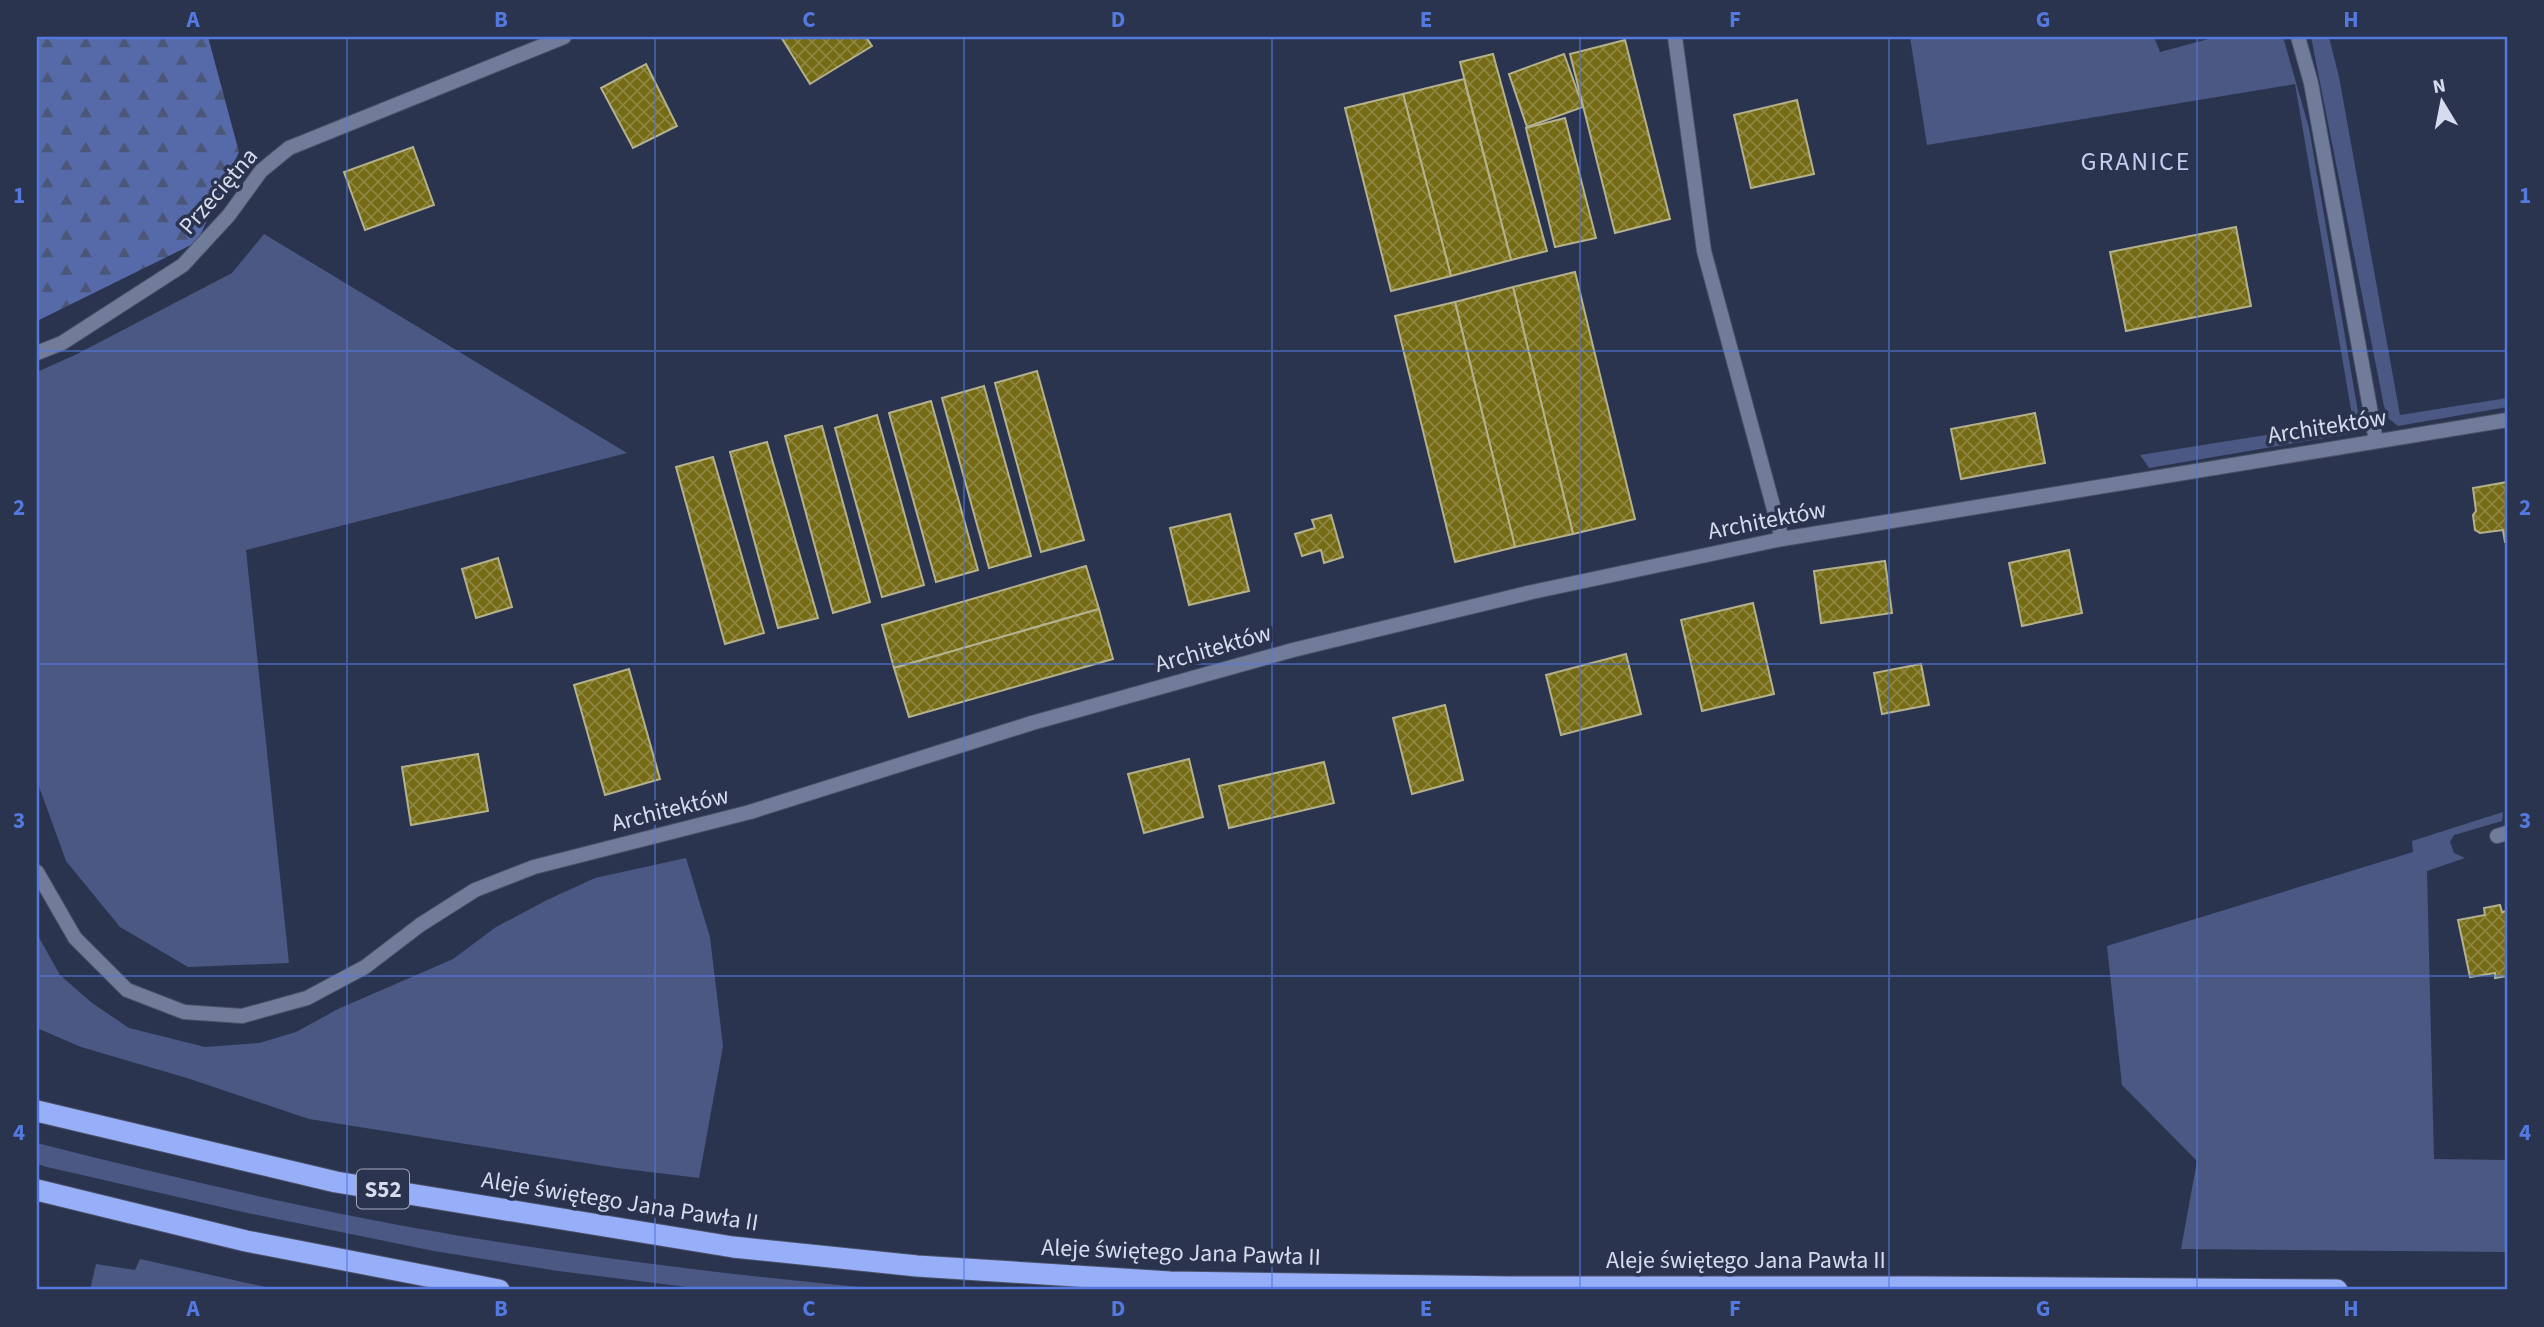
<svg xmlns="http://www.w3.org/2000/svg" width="2544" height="1327" viewBox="0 0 2544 1327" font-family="'Source Sans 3',sans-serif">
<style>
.green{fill:#4a5883}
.forest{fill:url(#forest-firs)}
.building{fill:url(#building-cross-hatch);stroke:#b4b18d;stroke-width:2}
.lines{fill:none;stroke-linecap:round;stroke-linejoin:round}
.lane-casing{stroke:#4a5168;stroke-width:16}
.street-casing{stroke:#4a5168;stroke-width:16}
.highway-casing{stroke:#4a5168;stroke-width:23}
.lane{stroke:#717c9b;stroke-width:14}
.street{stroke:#717c9b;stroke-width:14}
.highway{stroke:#97aff8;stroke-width:21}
.grid{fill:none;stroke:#5479de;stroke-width:2;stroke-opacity:0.55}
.labels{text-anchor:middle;stroke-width:7;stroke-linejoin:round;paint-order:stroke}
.shield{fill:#2b344f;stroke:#a3aabe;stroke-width:2}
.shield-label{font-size:23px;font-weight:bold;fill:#d6dced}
.street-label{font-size:24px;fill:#d6dced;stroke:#2b344f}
.neighbourhood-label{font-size:26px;letter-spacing:2px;fill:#c2cef0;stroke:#2b344f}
.neatline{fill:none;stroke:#5479de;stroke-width:2.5}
.grid-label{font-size:23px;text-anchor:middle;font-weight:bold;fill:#5479de}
</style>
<defs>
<pattern id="forest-firs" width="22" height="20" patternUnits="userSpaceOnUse" patternTransform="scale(1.75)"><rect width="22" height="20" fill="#566aa9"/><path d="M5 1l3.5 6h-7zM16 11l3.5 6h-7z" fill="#4b5678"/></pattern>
<pattern id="building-cross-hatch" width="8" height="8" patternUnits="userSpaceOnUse" patternTransform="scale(1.75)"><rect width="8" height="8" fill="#756b14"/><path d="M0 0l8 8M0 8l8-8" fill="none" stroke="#8e8642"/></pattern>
</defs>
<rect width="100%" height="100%" fill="#2b344f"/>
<g class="green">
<path d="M1910,37h244l6,15 56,-15h67l26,91 52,301 -7,4 -205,35 -9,-13 213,-34 -58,-337 -368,61z"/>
<path d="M2311,37h18l10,40 61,338 107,-17v9l-109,19 -9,-7 -5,-13z"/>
<path d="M264,234l363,219 -381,97 43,413 -101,4 -68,-40 -54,-66 -29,-80v-409l40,-18 155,-81z"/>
<path d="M2503,812l-1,9 -48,14 -4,7 4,11 11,5 -38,13 7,288 73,1v92l-326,-3 16,-88 -75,-76 -15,-139 306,-94 -1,-11z"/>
<path d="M686,858l24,79 13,109 -24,132 -82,-10 -308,-49 -122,-41 -106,-31 -44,-19v-94l23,41 32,28 37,25 76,19 54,-4 37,-11 42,-23 115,-50 43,-32 51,-27 48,-22z"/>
<path d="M37,1143c150,38 302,74 455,98 133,21 265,37 399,49h-180l-153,-19 -124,-20 -191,-39 -196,-45 -10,-3z"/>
<path d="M140,1259l138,31h-188l6,-26 39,6z"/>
</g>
<path class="forest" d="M37,37h171l31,115 -42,90 -160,79z"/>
<g class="building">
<path d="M781,37h85l6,9 -62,38z"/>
<path d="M1625,40l45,179 -55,14 -45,-179z"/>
<path d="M1493,54l54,197 -36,9 -51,-198z"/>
<path d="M1564,54l19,53 -56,20 -18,-53z"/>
<path d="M646,64l31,62 -44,22 -32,-60z"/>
<path d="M1464,79l47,181 -60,16 -48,-182z"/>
<path d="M1403,94l48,182 -60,15 -46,-183z"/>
<path d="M1797,100l17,74 -63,14 -17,-73z"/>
<path d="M1565,118l31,120 -41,9 -29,-119z"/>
<path d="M413,147l21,58 -69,25 -21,-58z"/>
<path d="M2236,227l15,79 -125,25 -16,-79z"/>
<path d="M1575,272l60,247 -62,15 -60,-247z"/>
<path d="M1513,287l60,247 -58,13 -60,-245z"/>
<path d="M1455,302l60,245 -60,15 -60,-246z"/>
<path d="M1037,371l47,169 -43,12 -46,-169z"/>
<path d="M984,386l47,170 -42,12 -47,-170z"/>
<path d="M931,401l47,169 -42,12 -47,-169z"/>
<path d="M2035,413l10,50 -84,16 -10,-50z"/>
<path d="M877,415l47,170 -42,12 -47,-169z"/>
<path d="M822,426l48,176 -37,11 -48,-177z"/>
<path d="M767,442l51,176 -40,10 -48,-176z"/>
<path d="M713,457l51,176 -39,11 -49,-177z"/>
<path d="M2507,482v60h-2l-2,-12 -23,3 -5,-3 -2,-15 3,-4 -3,-23z"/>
<path d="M1230,514l19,77 -60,14 -19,-77z"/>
<path d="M1331,515l12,42 -19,6 -3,-13 -19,6 -7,-22 20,-6 -3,-8z"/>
<path d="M2069,550l13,63 -60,13 -13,-63z"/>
<path d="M498,558l14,49 -36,11 -14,-49z"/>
<path d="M1885,561l7,52 -71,10 -7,-52z"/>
<path d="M1086,566l13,43 -205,59 -12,-43z"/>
<path d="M1753,603l21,91 -72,17 -21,-91z"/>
<path d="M1099,609l14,50 -204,58 -15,-49z"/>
<path d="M1626,654l15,60 -80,21 -15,-60z"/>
<path d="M1921,664l8,41 -47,9 -8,-41z"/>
<path d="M629,669l31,110 -55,16 -31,-110z"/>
<path d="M1445,705l18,75 -51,14 -19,-76z"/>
<path d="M478,754l10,57 -77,14 -9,-58z"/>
<path d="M1189,759l14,58 -59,16 -16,-59z"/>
<path d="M1324,762l10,41 -105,25 -10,-42z"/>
<path d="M2500,905l2,7 5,-1v65l-12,2v-5l-25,4 -12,-57 27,-5 -1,-7z"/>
</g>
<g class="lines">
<defs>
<g id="lane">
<path d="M1675,37l29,214 78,288"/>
<path d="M2298,37l13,46 65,358"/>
<path d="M37,353l25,-10 121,-78 46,-50 32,-44 28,-23 275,-111"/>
</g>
<g id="street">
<path d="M2497,836l10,-3"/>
<path d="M37,872l38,66 52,52 57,22 58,4 65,-18 58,-31 55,-42 55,-35 59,-23 216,-55 282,-89 261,-73 239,-58 250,-53 725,-119"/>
</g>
<g id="highway">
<path d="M37,1111l299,71 397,65 184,19 253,16 339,5h414l414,3"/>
<path d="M37,1190l209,51 253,49"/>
</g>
</defs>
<use href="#lane" class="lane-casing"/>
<use href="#street" class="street-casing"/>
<use href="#highway" class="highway-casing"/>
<use href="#lane" class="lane"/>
<use href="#street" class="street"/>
<use href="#highway" class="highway"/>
</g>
<path class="grid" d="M347,37v1253M655,37v1253M964,37v1253M1272,37v1253M1580,37v1253M1889,37v1253M2197,37v1253M37,351h2470M37,664h2470M37,976h2470"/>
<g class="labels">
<rect class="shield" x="357" y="1169.5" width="52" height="39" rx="5"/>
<g class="shield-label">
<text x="383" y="1197">S52</text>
</g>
<g class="street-label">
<text transform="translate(218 191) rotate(-49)" y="8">Przeciętna</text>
<text transform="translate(2327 426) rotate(-9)" y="8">Architektów</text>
<text transform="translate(1767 520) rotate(-11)" y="8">Architektów</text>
<text transform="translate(1213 648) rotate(-16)" y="8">Architektów</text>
<text transform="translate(670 809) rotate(-14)" y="8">Architektów</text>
<text transform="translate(620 1201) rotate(9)" y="8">Aleje świętego Jana Pawła II</text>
<text transform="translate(1181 1252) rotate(2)" y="8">Aleje świętego Jana Pawła II</text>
<text x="1746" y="1268">Aleje świętego Jana Pawła II</text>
</g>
<g class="neighbourhood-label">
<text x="2136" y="170">GRANICE</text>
</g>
</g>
<rect width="2544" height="1327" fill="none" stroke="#2b344f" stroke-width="77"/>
<g transform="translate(2442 102) rotate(350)" stroke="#2b344f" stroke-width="5" paint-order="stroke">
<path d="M0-5L12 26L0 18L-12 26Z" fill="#d6dced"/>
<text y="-10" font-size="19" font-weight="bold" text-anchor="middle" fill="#d6dced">N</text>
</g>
<rect x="38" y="38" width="2468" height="1250" class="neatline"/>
<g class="grid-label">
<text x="193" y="27">A</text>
<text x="501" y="27">B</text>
<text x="809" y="27">C</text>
<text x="1118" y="27">D</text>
<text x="1426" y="27">E</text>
<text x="1735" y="27">F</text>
<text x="2043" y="27">G</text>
<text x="2351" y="27">H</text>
<text x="19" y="203">1</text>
<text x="2525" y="203">1</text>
<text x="19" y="515">2</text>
<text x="2525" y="515">2</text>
<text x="19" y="828">3</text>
<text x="2525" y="828">3</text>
<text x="19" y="1140">4</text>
<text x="2525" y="1140">4</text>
<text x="193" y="1316">A</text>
<text x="501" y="1316">B</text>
<text x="809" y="1316">C</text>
<text x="1118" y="1316">D</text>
<text x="1426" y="1316">E</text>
<text x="1735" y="1316">F</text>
<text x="2043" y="1316">G</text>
<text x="2351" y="1316">H</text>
</g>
</svg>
